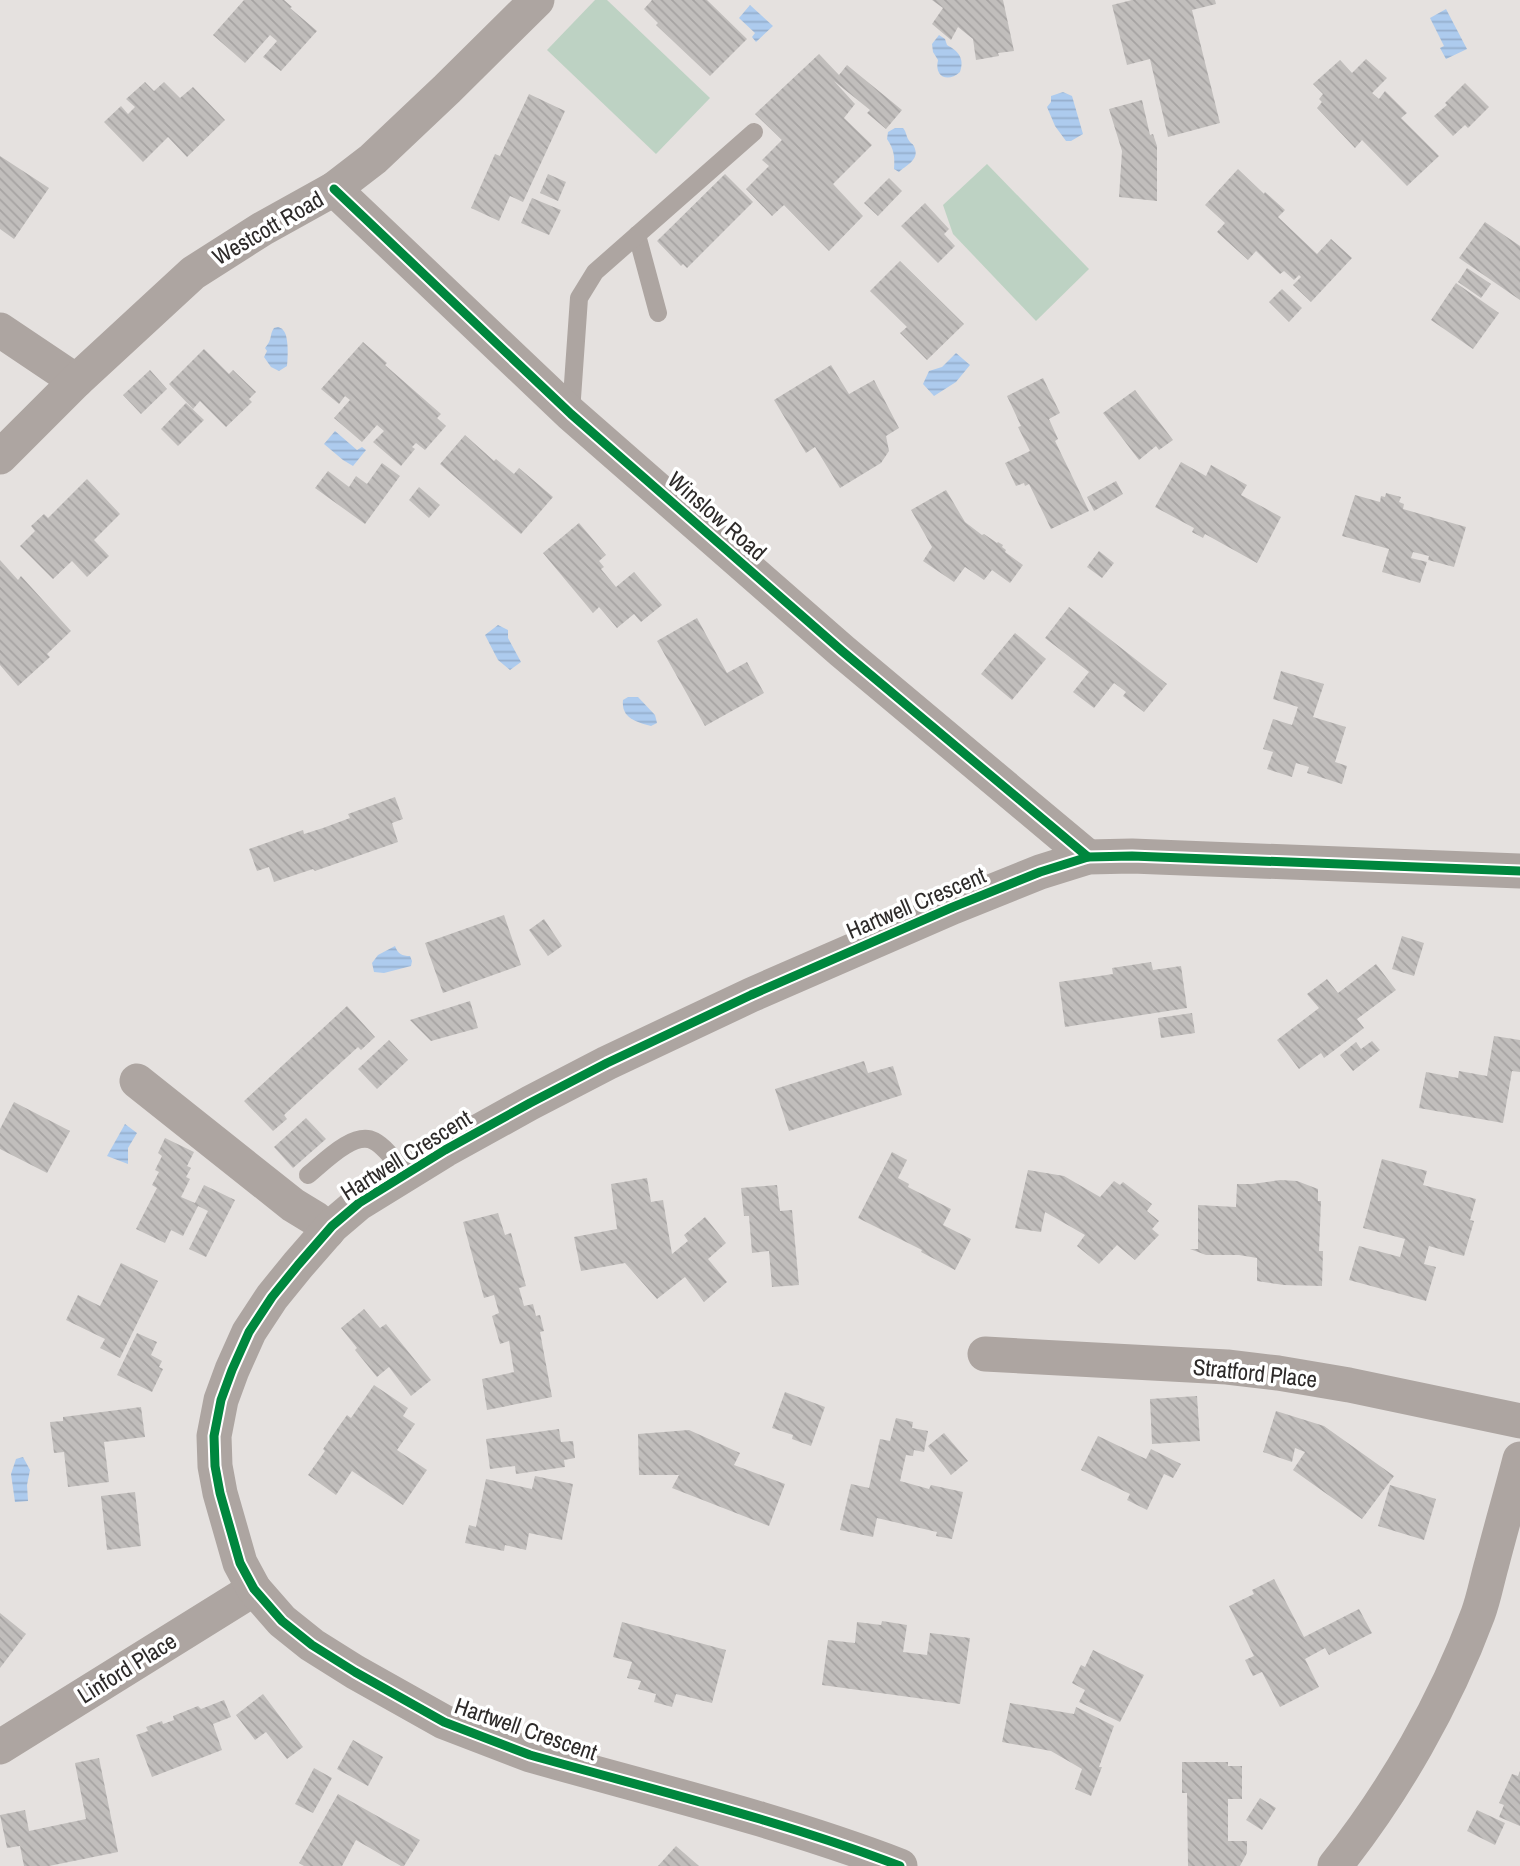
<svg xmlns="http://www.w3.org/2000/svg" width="1520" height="1866" viewBox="0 0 1520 1866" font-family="'Archivo Narrow',sans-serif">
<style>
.green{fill:#bdd2c3}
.water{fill:url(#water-rules)}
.building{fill:url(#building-back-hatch)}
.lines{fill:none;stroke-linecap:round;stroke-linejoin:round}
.service{stroke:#ada5a1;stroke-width:18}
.minor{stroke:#ada5a1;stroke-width:35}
.cycleway-casing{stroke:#fff;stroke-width:13}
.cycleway{stroke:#00873e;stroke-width:9}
.labels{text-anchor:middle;stroke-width:7;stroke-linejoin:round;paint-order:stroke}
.street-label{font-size:23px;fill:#2d2a29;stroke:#fff}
</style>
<defs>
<pattern id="water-rules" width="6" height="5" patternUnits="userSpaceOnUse" patternTransform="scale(1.75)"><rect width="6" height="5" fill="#adcbee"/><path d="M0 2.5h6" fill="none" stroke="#95aecc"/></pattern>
<pattern id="building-back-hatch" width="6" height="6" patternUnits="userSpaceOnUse" patternTransform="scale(1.75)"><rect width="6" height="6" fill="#c1bebc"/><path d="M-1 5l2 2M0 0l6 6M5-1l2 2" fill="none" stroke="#a6a3a2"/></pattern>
</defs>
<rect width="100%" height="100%" fill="#e5e1df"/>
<g class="green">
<path d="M595,0h12l103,98 -54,56 -109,-104z"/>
<path d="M987,164l102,105 -53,52 -83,-87 -10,-29z"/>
</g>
<g class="water">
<path d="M750,5l23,21 -17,16 -4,-5 3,-4 -16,-15z"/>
<path d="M1446,9l21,40 -21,10 -6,-11 4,-2 -14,-28z"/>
<path d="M939,35l6,4 2,6c11,6 18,13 13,27 -12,11 -26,5 -22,-12l-5,-8 -1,-8z"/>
<path d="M1063,92l9,4 11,38 -12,7h-5l-11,-15 -8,-19 4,-5v-6z"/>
<path d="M895,128h8c3,3 3,7 5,11 3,6 5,3 7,10 4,11 -10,17 -16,23l-5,-3c1,-12 0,-20 -7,-30l1,-7z"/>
<path d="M278,327c2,1 4,1 5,3 6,5 5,29 4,36l-8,5 -8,-4 -7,-10 3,-6 -2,-3c8,-9 4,-13 9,-20z"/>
<path d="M956,353l14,12 -14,17 -22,14 -11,-12 6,-13 13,-4z"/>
<path d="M335,431l22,19 5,-3 4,3 -13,16 -10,-6 -19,-16z"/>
<path d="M498,625l10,5v8l13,24 -11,8 -12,-10 -13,-25z"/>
<path d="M628,697h10l17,18 2,8 -6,3c-15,-4 -30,-8 -28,-26z"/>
<path d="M395,946c3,8 7,10 15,10l2,5 -1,5 -27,7 -10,-1 -2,-9 6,-8z"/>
<path d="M125,1124l12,9 -9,15v16l-21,-8z"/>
<path d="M23,1457l7,13 -3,15 1,16 -13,1 -4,-28 5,-15z"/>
</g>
<g class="building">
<path d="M244,0h40l8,7 -2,1 27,23 -36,40 -18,-14 14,-16 -7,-6 -25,28 -32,-28z"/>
<path d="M652,0h55l40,39 -37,37 -54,-51 2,-2 -14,-14z"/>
<path d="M932,0h71l11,51 -16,2 1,3 -23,4 -3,-21 -15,-12 -7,13 -19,-16 11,-16z"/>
<path d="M1132,0h83l1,4 -24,6 28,113 -52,14 -18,-78 -23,6 -15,-60z"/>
<path d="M819,54l20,21 8,-10 55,45 -16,19 -19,-16 3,-3 -36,-29 21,23 -11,14 28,27 -39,39 30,32 -34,35 -45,-46 -12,11 -26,-27 23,-23 -7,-6 20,-20 -27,-26z"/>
<path d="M1366,59l21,19 -15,15 7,6 6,-8 22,22 -6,5 38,38 -32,30 -45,-46 -7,8 -38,-40 5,-6 -3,-3 4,-5 -10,-10 27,-24 12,13z"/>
<path d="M145,82l9,9 10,-9 16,16 13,-11 32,33 -38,37 -19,-20 -25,25 -39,-40 17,-16 7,8 7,-7 -9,-8z"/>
<path d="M1465,83l24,24 -21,21 -3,-3 -12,11 -19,-20 13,-11 -2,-2z"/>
<path d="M529,94l36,17 -42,91 -13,-6 -11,25 -28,-13 24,-54 5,2z"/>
<path d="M1142,100l8,35 3,-1 4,12v55l-38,-4 3,-46 -13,-42z"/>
<path d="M0,156l49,32 -35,51 -14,-10z"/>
<path d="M1238,169l26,25 1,-2 20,18 -7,7 39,37 14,-15 21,19 -41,44 -18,-17 8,-8 -2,-2 -5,5 -10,-9 -4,3 -24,-23 -8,9 -31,-28 8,-9 -20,-18z"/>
<path d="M548,174l18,8 -8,19 -18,-8z"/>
<path d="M725,174l28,28 -66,66 -4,-4 -2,2 -24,-25z"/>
<path d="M889,178l13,13 -24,25 -14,-13z"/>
<path d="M532,198l29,12 -12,25 -28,-12z"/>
<path d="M925,203l24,26 -5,5 11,12 -17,17 -37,-37z"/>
<path d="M1485,222l35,24v54l-61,-42z"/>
<path d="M900,261l64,63 -37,36 -27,-27 7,-6 -37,-36z"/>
<path d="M1467,268l24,16 -10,14 -23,-16z"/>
<path d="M1456,283l43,30 -26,36 -42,-29z"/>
<path d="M1282,289l20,19 -13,14 -20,-20z"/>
<path d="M363,342l24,21 -2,2 56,49 -4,4 9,8 -21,24 -9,-7 -4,4 3,2 -14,17 -28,-24 11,-11 -7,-6 -15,17 -28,-24 16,-18 -5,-4 -6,8 -18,-15z"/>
<path d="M204,349l25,25 4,-4 23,22 -7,7 3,3 -26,25 -26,-26 -7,8 -24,-25z"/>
<path d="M831,365l18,29 25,-14 25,48 -13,8 3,15 -8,12 -41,25 -25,-41 -9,6 -32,-53z"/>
<path d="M150,370l17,19 -26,25 -18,-19z"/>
<path d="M1043,378l17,35 -11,6 9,20 -3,2 34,70 -38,18 -22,-45 -4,2 -1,-3 -8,3 -11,-23 25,-12 -12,-24 3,-1 -14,-30z"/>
<path d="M1135,390l38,50 -14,10 -3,-4 -17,14 -36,-47z"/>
<path d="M186,403l18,17 -26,26 -17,-17z"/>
<path d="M465,435l29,26 2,-2 18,15 5,-6 34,29 -32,37 -81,-70z"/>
<path d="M1181,462l25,14 5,-11 36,20 -6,10 40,22 -24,46 -52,-29 -2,4 -11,-6 2,-4 -39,-21z"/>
<path d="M382,463l18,13 -35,48 -50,-36 13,-17 21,16 7,-11 11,8z"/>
<path d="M87,479l33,35 -26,26 15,16 -22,21 -15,-16 -19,18 -33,-33 15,-15 -4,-5 13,-12 4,4z"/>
<path d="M1116,481l7,13 -29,17 -7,-14z"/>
<path d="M419,487l21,18 -11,13 -20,-18z"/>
<path d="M946,490l19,32 17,13 2,-1 13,9 1,-1 5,3 -1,2 4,3 -1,2 18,13 -13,18 -18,-13 -8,10 -19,-13 -11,15 -31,-21 9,-14 -21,-37z"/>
<path d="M1386,493l15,4 -2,5 5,2 -1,5 63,18 -12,40 -26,-7 1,-4 -16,-4 -2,6 16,4 -7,21 -38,-11 7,-23 -47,-13 13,-41 25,7 1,-6 4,1z"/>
<path d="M579,523l27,32 -7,6 5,6 -3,2 15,18 18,-15 28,33 -21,17 -7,-8 -17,14 -18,-21 -6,6 -50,-60z"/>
<path d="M1099,551l15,12 -12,15 -15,-11z"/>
<path d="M0,560l18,20 3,-4 50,55 -24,23 3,3 -32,29 -18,-21z"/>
<path d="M1069,607l98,77 -23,28 -21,-16 3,-4 -12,-9 -20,25 -21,-16 16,-20 -44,-34z"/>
<path d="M697,618l30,55 20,-11 17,31 -59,33 -48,-85z"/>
<path d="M1015,633l31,26 -34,41 -31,-26z"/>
<path d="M1281,671l43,13 -11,33 33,10 -11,35 12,4 -5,18 -35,-11 2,-6 -13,-4 -4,14 -25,-8 6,-17 -10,-3 10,-30 19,6 6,-18 -25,-8z"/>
<path d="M395,797l8,22 -11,4 6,19 -83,29 -2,-2 -39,13 -5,-15 -12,4 -8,-22 54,-19 1,4 19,-6 27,-10 -2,-4z"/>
<path d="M504,915l17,50 -78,28 -18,-50z"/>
<path d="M544,919l18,27 -14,10 -19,-26z"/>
<path d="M1402,936l22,7 -10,33 -22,-7z"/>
<path d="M1151,962l2,8 28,-4 6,42 -122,19 -6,-45 54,-8 -1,-6z"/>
<path d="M1376,964l20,26 -39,29 7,9 -40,30 -3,-5 -22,16 -22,-29 42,-32 -12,-14 20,-15 11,14z"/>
<path d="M470,1001l8,27 -47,13 -21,-21z"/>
<path d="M347,1006l28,31 -14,13 -3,-3 -74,68 3,4 -14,12 -29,-30z"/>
<path d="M1192,1013l3,20 -34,5 -3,-20z"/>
<path d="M1494,1036l26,4v32l-8,-1 -9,52 -84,-15 7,-36 32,6 1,-7 28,5z"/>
<path d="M389,1040l19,20 -31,29 -19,-20z"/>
<path d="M1372,1041l8,9 -27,21 -13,-16 16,-13 5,7z"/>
<path d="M864,1061l4,12 25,-7 9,29 -113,36 -14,-42z"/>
<path d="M14,1102l56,29 -23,42 -47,-24v-20z"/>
<path d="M306,1118l20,21 -33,29 -19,-21z"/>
<path d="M165,1138l29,14 -7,14 4,2 -5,9 4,2 -9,18 14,6 9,-18 31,15 -29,57 -17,-8 19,-38 -10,-5 -15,30 -12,-6 -6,13 -29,-14 21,-41 -5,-3 7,-13 -4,-2 7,-14 -4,-3z"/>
<path d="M892,1152l15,8 -9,18 11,6 -1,3 43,22 -8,16 28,14 -16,31 -34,-18 1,-2 -64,-32z"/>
<path d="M1382,1159l45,12 -4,14 53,14 -6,21 4,1 -10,35 -35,-10 -5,18 12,3 -10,34 -77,-21 10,-34 41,11 5,-18 -42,-11z"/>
<path d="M1028,1170l36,6 36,21 14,-16 6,4 3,-3 29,22 -5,7 12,10 -7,8 7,6 -24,25 -18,-15 -18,19 -22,-18 8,-11 -40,-23 -4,20 -26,-4z"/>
<path d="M647,1178l4,24 12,-2 9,54 16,-13 -4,-6 21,-18 21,26 -18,16 19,23 -23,20 -19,-25 -28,22 -32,-36 -44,8 -7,-34 43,-8 -6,-45z"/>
<path d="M1280,1180l17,1 21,8v12h3l-2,50h4l-1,35 -38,-1 -27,-4v-23l-18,-3h-33l-16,-6h8v-44l38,2 1,-23h15z"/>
<path d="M777,1185l3,26 12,-1 7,75 -27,2 -3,-36 -17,2 -3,-37h-5l-3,-28z"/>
<path d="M498,1213l7,22 6,-2 15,53 -7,2 5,18 9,-2 3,12 4,-1 4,16 -4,1 12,65 -65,13 -5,-31 32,-7 -5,-31 -9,3 -8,-28 7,-3 -5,-18 -10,3 -21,-76z"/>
<path d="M121,1263l37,18 -38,77 -20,-10 5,-9 -39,-19 12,-25 22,11z"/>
<path d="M364,1309l16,19 6,-4 45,56 -20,16 -22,-29 -12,10 -22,-27 2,-2 -16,-20z"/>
<path d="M137,1333l20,9 -6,13 11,6 -3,6 4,2 -11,23 -35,-17z"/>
<path d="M374,1385l34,23 -5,8 12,8 -18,26 30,20 -24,35 -51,-34 -16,24 -28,-20 17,-24 -2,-2 24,-34 4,3z"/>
<path d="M785,1392l40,15 -14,39 -19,-7 1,-4 -21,-7z"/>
<path d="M1197,1396l3,45 -48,3 -2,-45z"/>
<path d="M141,1407l4,30 -41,5 5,40 -41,5 -4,-35 -10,1 -4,-31 13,-1v-4z"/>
<path d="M1276,1411l48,15 70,50 -32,43 -69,-49 12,-18 -10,-4 -3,14 -29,-10z"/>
<path d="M896,1418l17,4 -1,6 16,3 -4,21 -10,-2 -1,6 -7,-1 -6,26 29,8 2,-4 32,7 -11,47 -16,-3 1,-4 -60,-14 -4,19 -33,-7 11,-46 18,4 11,-49 10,2z"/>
<path d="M559,1429l2,13 12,-1 2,17 -11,2 1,7 -49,7 -1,-8 -25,3 -4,-30z"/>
<path d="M689,1430l51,23 -6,12 51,19 -16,42 -97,-38 7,-13h-40l-1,-41z"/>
<path d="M944,1433l24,28 -17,14 -23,-29z"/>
<path d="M1098,1436l48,23 5,-10 30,15 -8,14 -9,-4 -17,36 -20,-10 3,-6 -49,-24z"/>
<path d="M535,1476l38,8 -11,56 -33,-7 -3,17 -21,-5 -1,6 -39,-8 4,-18 7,2 10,-48 46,10z"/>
<path d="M1390,1485l46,14 -12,41 -46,-14z"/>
<path d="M135,1492l6,54 -34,4 -6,-54z"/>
<path d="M1274,1579l30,58 55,-28 13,24 -43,22 -4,-7 -20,11 14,28 -39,20 -18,-35 -9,4 -8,-16 9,-4 -25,-50 25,-12 -2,-4z"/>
<path d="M0,1613l26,21 -26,34z"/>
<path d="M882,1621l25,4 -4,27 24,3 3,-22 40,5 -10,66 -138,-19 6,-45 27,3 2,-21 24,3z"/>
<path d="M622,1622l104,28 -14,53 -36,-9 -4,13 -18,-5 2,-8 -18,-5 3,-8 -14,-3 5,-16 -19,-5z"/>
<path d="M1093,1650l51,25 -24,47 -41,-20 6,-12 -13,-7 9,-18 4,2z"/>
<path d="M263,1694l40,53 -16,12 -21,-27 -11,8 -19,-25z"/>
<path d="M224,1700l7,17 -18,7 9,26 -70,27 -16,-42 12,-4 -2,-4 16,-6 1,3 11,-4 -1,-4 25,-10 3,3z"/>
<path d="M1010,1703l64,11 2,-7 38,19 -15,41h3l-11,29 -16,-7 7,-20 -31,-18 -49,-9z"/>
<path d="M353,1740l30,17 -15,29 -31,-17z"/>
<path d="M99,1758l19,94 -69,14h-25l-4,-20 -13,2 -7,-33 25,-5 4,21 57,-12 -11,-56z"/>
<path d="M1182,1762h46v4h14v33h-14v42h19v12l-7,13h-52l-1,-73h-5z"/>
<path d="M314,1768l18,10 -19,35 -18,-9z"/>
<path d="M1520,1771v55l-21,-9 5,-12 -5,-2 13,-29 6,2z"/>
<path d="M338,1794l82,46 -16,26h-3l-45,-26 -14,26h-38l-5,-3z"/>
<path d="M1260,1798l16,10 -14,22 -16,-10z"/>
<path d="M1477,1810l28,13 -10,22 -28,-14z"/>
<path d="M676,1846l23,20h-41z"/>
</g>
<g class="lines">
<g class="service">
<path d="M637,235l21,78"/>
<path d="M571,412l8,-114 16,-26 159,-140"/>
<path d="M308,1175c15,-12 46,-45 66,-34 13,7 22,22 31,33"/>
</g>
<g class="minor">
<path d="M334,189l237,225 271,237 246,206"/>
<path d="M0,330l76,51"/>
<path d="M0,457l76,-76 117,-108 69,-44 72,-40 39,-30 74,-70 90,-89"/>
<path d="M137,1081l156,124 23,14 11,13"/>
<path d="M985,1354l242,13 51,6 71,12 171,36"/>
<path d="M0,1747l254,-158"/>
<path d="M900,1866c-120,-46 -246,-76 -370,-111l-86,-33 -89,-50 -43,-27 -30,-24 -28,-32 -14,-26 -20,-70 -5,-27 -1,-30 7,-36 11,-30 17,-38 23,-35 26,-32 34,-39 27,-23 86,-53 85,-47 77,-40 144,-68 202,-88 87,-35 48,-15 44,-1 388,15"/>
<path d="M1335,1866c59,-74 110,-163 143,-252 6,-16 9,-34 14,-51 9,-35 19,-69 28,-104"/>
</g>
<defs>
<g id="cycleway">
<path d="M334,189l237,225 271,237 246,206"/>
<path d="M900,1866c-120,-46 -246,-76 -370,-111l-86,-33 -89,-50 -43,-27 -30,-24 -28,-32 -14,-26 -20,-70 -5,-27 -1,-30 7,-36 11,-30 17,-38 23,-35 26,-32 34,-39 27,-23 86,-53 85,-47 77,-40 144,-68 202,-88 87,-35 48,-15 44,-1 388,15"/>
</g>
</defs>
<use href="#cycleway" class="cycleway-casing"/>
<use href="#cycleway" class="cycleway"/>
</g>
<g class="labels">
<g class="street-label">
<text transform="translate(268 228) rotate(-30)" y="8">Westcott Road</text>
<text transform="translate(717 516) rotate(41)" y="8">Winslow Road</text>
<text transform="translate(916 903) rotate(-23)" y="8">Hartwell Crescent</text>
<text transform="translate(406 1155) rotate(-32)" y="8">Hartwell Crescent</text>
<text transform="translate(1255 1373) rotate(6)" y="8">Stratford Place</text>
<text transform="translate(127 1668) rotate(-32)" y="8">Linford Place</text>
<text transform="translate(526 1729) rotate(19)" y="8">Hartwell Crescent</text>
</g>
</g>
</svg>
